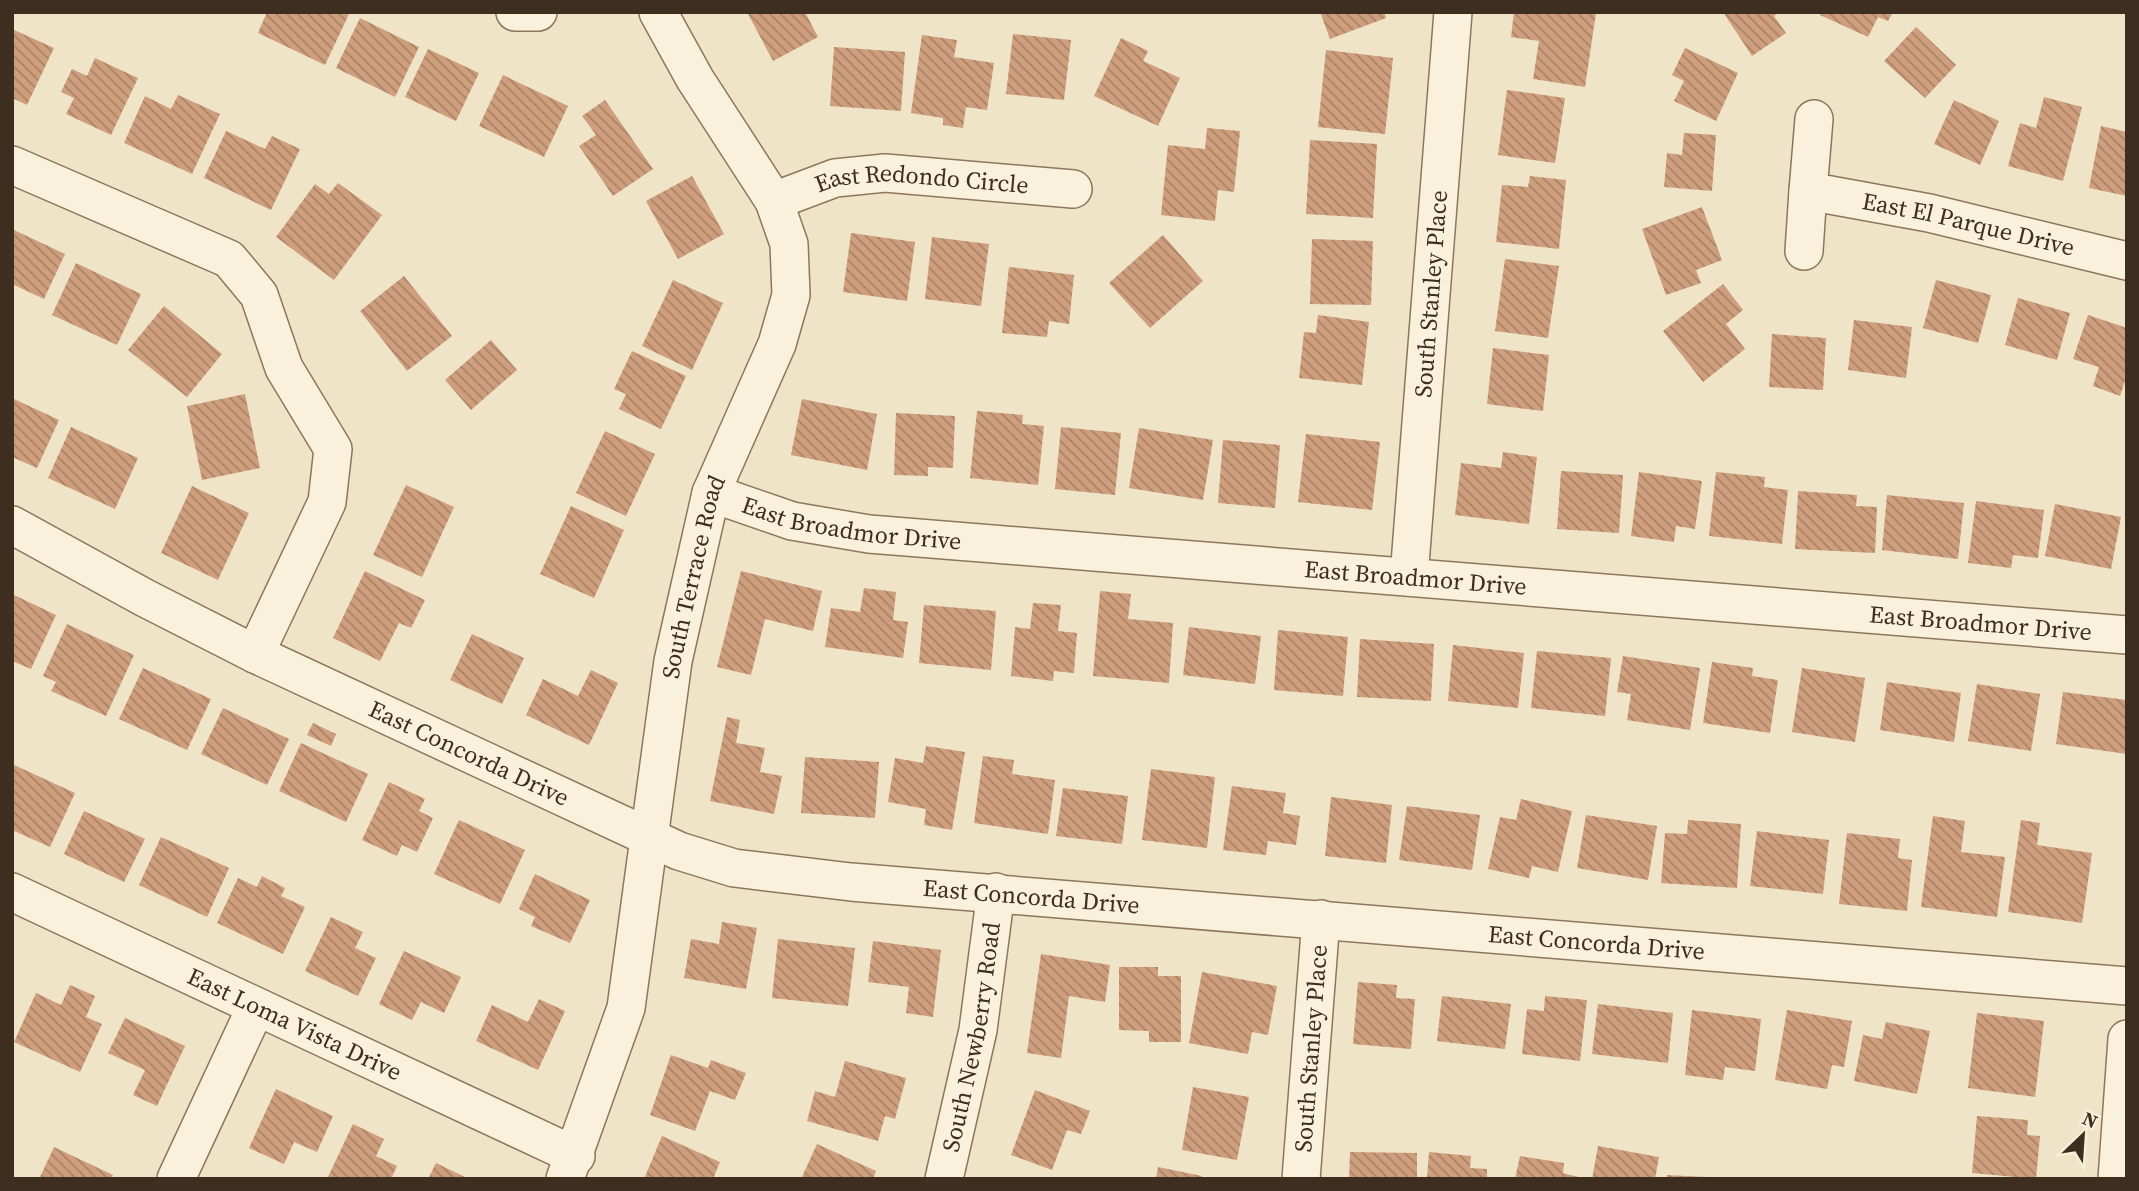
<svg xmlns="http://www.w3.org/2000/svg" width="2139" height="1191" viewBox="0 0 2139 1191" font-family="'Source Serif 4',serif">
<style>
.building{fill:url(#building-back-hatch)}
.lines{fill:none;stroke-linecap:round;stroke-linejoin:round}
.minor-casing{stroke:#8d765c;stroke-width:40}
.minor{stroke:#faf1dc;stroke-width:37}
.labels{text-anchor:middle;stroke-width:7;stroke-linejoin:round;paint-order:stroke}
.street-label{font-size:24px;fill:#3d2e20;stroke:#f7eed8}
</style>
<defs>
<pattern id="building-back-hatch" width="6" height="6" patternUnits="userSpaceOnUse" patternTransform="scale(1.75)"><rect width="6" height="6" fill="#cf9f7d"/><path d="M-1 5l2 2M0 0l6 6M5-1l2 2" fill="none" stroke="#a98266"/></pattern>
</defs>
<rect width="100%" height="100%" fill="#f0e4c8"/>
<g class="building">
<path d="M267,12h83l-25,53 -67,-32z"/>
<path d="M747,12h58l13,25 -45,24z"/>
<path d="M1320,12h64l2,6 -56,21z"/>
<path d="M1514,12l82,1 -11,74 -52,-8 6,-38 -28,-4z"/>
<path d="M1723,12h56l-5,4 12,17 -34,23z"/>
<path d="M1821,12h72l-5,9 -10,-4 -10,20 -48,-22z"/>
<path d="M360,18l59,29 -24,50 -59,-29z"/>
<path d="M1916,27l40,38 -31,33 -41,-37z"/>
<path d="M12,29l42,19 -27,57 -15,-7z"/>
<path d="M1013,34l58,6 -7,60 -58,-6z"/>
<path d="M922,35l35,5 -3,17 40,6 -7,47 -21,-3 -3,21 -20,-3v-7l-32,-5z"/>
<path d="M1121,38l27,13 -5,10 37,17 -22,48 -64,-30z"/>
<path d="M834,47l71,5 -4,59 -71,-5z"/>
<path d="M1685,48l53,25 -22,48 -42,-20 10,-20 -12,-6z"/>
<path d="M428,49l51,24 -23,48 -51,-24z"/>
<path d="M1326,50l67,8 -8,76 -67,-7z"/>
<path d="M95,58l43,20 -27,57 -45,-21 8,-16 -13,-6 11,-23 15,7z"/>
<path d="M503,75l65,31 -24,51 -65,-31z"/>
<path d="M1507,90l58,8 -10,65 -57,-8z"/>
<path d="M178,95l42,19 -28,60 -68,-31 21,-47 26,13z"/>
<path d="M2044,97l38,10 -19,74 -55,-15 12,-43 16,5z"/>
<path d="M605,100l48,69 -40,27 -34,-50 17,-11 -14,-19z"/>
<path d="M1954,100l45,21 -19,44 -46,-21z"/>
<path d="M2101,126l26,6v64l-38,-8z"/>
<path d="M1207,128l33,3 -6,61 -16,-2 -3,31 -54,-6 7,-70 37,4z"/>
<path d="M226,131l39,18 7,-13 28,13 -29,61 -67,-32z"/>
<path d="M1684,133l32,2 -4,56 -48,-4 3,-34 15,2z"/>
<path d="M1310,140l67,4 -4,74 -67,-4z"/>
<path d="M692,176l32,58 -46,25 -32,-58z"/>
<path d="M1530,176l36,4 -7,69 -63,-7 6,-57 26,2z"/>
<path d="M338,183l44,32 -48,65 -58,-43 39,-53 14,10z"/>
<path d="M1702,207l20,53 -26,10 5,13 -35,12 -24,-66z"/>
<path d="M12,229l53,25 -21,45 -32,-15z"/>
<path d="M851,233l64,9 -8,59 -64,-9z"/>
<path d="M1163,235l40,46 -53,47 -41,-45z"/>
<path d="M932,237l57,7 -8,62 -56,-7z"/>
<path d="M1312,239l61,2 -2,64 -61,-1z"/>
<path d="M1505,259l54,7 -11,72 -53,-7z"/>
<path d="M76,263l65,31 -24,51 -65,-30z"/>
<path d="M1009,267l65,8 -5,49 -20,-3 -2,16 -45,-4z"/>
<path d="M404,276l48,60 -45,35 -47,-60z"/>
<path d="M673,280l50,23 -31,67 -50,-24z"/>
<path d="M1936,280l55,15 -13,48 -55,-15z"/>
<path d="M1723,284l20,26 -17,14 19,25 -42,33 -40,-51z"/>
<path d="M2018,298l52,15 -13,47 -52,-15z"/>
<path d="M164,306l58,48 -35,43 -59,-47z"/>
<path d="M1318,315l51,7 -7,63 -63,-7 5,-46 12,1z"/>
<path d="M2088,315l39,13v47l-7,21 -27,-10 6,-19 -26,-8z"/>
<path d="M1854,320l58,7 -6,51 -58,-8z"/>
<path d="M1772,334l54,4 -3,52 -54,-3z"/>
<path d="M491,340l26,30 -46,40 -26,-30z"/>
<path d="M1493,348l56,7 -6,56 -56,-7z"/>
<path d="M632,351l54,25 -25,53 -42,-20 7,-15 -12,-5z"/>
<path d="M245,394l15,74 -58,12 -15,-74z"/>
<path d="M12,398l47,22 -22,48 -25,-11z"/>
<path d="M802,399l75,15 -10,56 -76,-15z"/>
<path d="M977,411l46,4 -1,9 22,2 -6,59 -68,-7z"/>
<path d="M896,413l59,3 -2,52 -25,-1v9l-34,-1z"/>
<path d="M71,427l67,31 -23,51 -67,-31z"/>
<path d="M1061,427l60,6 -6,62 -60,-6z"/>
<path d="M1139,428l74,12 -10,60 -74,-12z"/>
<path d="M605,431l50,23 -29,62 -50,-23z"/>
<path d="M1306,434l74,8 -8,68 -74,-8z"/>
<path d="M1223,440l57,5 -5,63 -57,-5z"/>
<path d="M1503,452l34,5 -8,67 -74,-9 6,-52 40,5z"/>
<path d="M1561,471l62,4 -4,58 -62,-4z"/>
<path d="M1639,472l63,9 -7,48 -19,-3 -2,16 -43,-6z"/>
<path d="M1716,472l49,5 -1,10 24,3 -6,54 -73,-8z"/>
<path d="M406,485l48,22 -32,70 -49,-22z"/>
<path d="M192,486l57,27 -31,67 -57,-27z"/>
<path d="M1798,491l59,4 -1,11 21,1 -2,46 -80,-4z"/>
<path d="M1887,495l77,8 -6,56 -76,-9z"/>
<path d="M1976,501l68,9 -6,48 -25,-3 -2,13 -43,-5z"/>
<path d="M2055,504l66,13 -10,52 -66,-13z"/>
<path d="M571,506l53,24 -30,68 -54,-24z"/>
<path d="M365,571l60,29 -14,28 -12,-5 -19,38 -47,-23z"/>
<path d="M741,571l81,20 -9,40 -48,-12 -14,56 -34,-8z"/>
<path d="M864,588l32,4 -3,28 15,2 -5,36 -78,-11 6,-39 29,4z"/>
<path d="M1100,591l31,3 -3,25 45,4 -4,60 -76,-7z"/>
<path d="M12,594l44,21 -25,54 -19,-8z"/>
<path d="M1033,603l28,2 -3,26 19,2 -3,40 -20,-2 -1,10 -42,-5 4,-49 15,2z"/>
<path d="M924,605l72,6 -5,59 -72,-7z"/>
<path d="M67,624l67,31 -28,61 -55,-25 5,-9 -13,-6z"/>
<path d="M1189,627l72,9 -6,48 -72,-9z"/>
<path d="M1278,630l70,7 -5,59 -69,-6z"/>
<path d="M472,634l52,24 -22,46 -52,-24z"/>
<path d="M1360,639l74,5 -3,57 -74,-4z"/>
<path d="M1453,645l71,8 -6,55 -70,-7z"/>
<path d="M1537,651l74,7 -6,58 -74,-8z"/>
<path d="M1623,656l77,12 -10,62 -63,-10 4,-26 -14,-2z"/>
<path d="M1712,662l41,6 -1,8 26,4 -8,53 -67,-10z"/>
<path d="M143,668l68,31 -24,51 -68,-31z"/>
<path d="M1802,668l63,10 -10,64 -63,-10z"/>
<path d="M591,670l27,13 -29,62 -63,-30 17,-36 35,17z"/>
<path d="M1887,682l74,11 -7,49 -74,-12z"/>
<path d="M1977,684l63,10 -9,57 -63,-10z"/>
<path d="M2063,692l64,8v54l-71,-10z"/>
<path d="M223,708l66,31 -22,46 -66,-31z"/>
<path d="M727,717l13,3 -4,23 29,5 -5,24 22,4 -8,38 -64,-13z"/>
<path d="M313,723l23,11 -5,12 -24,-11z"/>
<path d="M301,743l67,31 -22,48 -67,-31z"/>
<path d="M926,746l39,6 -13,78 -28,-5 2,-16 -38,-7 7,-44 28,5z"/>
<path d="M983,756l31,4 -2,14 43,6 -7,54 -74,-11z"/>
<path d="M805,757l74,5 -4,56 -74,-5z"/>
<path d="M12,764l63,29 -25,54 -38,-17z"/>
<path d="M1151,769l64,8 -8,71 -65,-8z"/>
<path d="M389,782l36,17 -6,12 14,7 -16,34 -15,-7 -5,11 -35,-16z"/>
<path d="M1232,786l54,7 -3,20 17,3 -4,29 -28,-4 -2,14 -43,-5z"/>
<path d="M1063,788l65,8 -6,48 -66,-8z"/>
<path d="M1331,797l61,8 -6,58 -61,-7z"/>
<path d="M1521,799l51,12 -14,61 -26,-6 -3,12 -41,-9 12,-52 16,3z"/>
<path d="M1407,806l73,9 -8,55 -73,-10z"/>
<path d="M84,811l61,28 -21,43 -60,-28z"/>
<path d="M1586,815l71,11 -9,54 -71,-12z"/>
<path d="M1933,816l32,5 -4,31 44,5 -8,60 -76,-10z"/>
<path d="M459,820l66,30 -25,54 -66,-30z"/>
<path d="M1688,820l53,4 -4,64 -76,-5 4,-50 22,1z"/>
<path d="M2021,820l19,3 -3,22 55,8 -10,70 -74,-11z"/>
<path d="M1757,831l72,9 -6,54 -73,-8z"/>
<path d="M1847,833l53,6 -2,19 14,2 -5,51 -68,-7z"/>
<path d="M161,837l68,31 -22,49 -68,-32z"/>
<path d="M535,874l55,26 -20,43 -39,-17 4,-9 -16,-8z"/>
<path d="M262,876l23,12 -4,8 24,11 -22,47 -66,-31 21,-45 19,9z"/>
<path d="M331,917l32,15 -8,16 21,10 -18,38 -53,-25z"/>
<path d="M722,922l35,6 -11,61 -62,-11 7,-39 28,5z"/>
<path d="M778,939l77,9 -7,58 -76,-8z"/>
<path d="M873,941l68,9 -8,67 -27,-4 3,-26 -41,-5z"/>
<path d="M404,951l57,26 -17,36 -23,-11 -9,18 -33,-16z"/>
<path d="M1041,954l69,11 -5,37 -36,-6 -8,62 -34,-5z"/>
<path d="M1119,967h39v9h23v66h-32v-11l-30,-1z"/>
<path d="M1202,972l75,14 -9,49 -16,-3 -4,22 -59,-11z"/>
<path d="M1358,982l39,3 -1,13 19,1 -4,50 -58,-5z"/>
<path d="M70,985l25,11 -9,21 16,7 -22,48 -66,-30 22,-49 25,12z"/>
<path d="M1442,996l69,8 -6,45 -68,-8z"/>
<path d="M1545,996l42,4 -7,61 -58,-7 5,-45 17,2z"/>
<path d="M539,999l26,12 -27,59 -62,-29 16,-36 36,17z"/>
<path d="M1598,1004l75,9 -5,50 -76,-9z"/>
<path d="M1692,1010l69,9 -6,52 -30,-4 -2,13 -38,-5z"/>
<path d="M1787,1010l65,11 -8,46 -12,-2 -5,24 -52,-9z"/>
<path d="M1977,1013l67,8 -9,76 -67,-9z"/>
<path d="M125,1018l60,28 -28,60 -24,-11 12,-25 -37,-17z"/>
<path d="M1886,1022l44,9 -13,63 -63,-13 9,-46 19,4z"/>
<path d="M671,1055l37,13 3,-8 35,13 -11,27 -25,-9 -15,40 -45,-16z"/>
<path d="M845,1061l61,17 -11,41 -10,-3 -7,25 -71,-20 8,-30 20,6z"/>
<path d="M1193,1087l56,10 -12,63 -55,-10z"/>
<path d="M276,1089l57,27 -16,36 -23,-10 -10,22 -35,-16z"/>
<path d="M1035,1090l55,21 -9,23 -14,-4 -15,40 -41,-15z"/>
<path d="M1977,1116l51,4 -1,15 13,1 -4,43 -64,-6z"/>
<path d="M353,1124l31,15 -8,17 21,10 -6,13h-64z"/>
<path d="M662,1136l58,26 -7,17h-69z"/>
<path d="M817,1144l59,27 -3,8h-72z"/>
<path d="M1598,1146l61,11 -4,22h-63z"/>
<path d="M54,1147l59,28 -2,4h-72z"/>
<path d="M1350,1152l67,1v26h-68z"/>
<path d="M1429,1152l42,4 -1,12 17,1v10h-60z"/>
<path d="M1520,1156l44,7 -1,10 23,6h-71z"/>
<path d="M436,1163l33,16h-41z"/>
<path d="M1158,1167l44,9 -1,3h-45z"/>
<path d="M1667,1175l39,2v2h-39z"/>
</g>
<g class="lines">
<defs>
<g id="minor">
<path d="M515,12h23"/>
<path id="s1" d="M1814,119l-6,72 121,22 198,48"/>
<path d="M12,165l217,94 30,36 25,73 49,81 -6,53 -72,152"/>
<path id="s2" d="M774,201l61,-23 50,-5 188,16"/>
<path d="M1804,251l4,-60"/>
<path id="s3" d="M711,493l81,28 77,13 1258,101"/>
<path id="s4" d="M12,525l133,73 110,56 424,197 55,17 117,14 1276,104"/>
<path id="s5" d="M1409,577l44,-565"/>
<path id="s6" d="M12,892l564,264"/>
<path d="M176,1179l80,-172"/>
<path id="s7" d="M565,1179l61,-171 47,-347 38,-168 66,-149 14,-49 -2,-51 -15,-43 -79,-122 -37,-67"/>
<path id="s8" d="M944,1179l34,-149 18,-138"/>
<path id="s9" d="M1301,1179l20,-260"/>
<path d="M2117,1179l10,-140"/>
</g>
</defs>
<use href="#minor" class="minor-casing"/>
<use href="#minor" class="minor"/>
</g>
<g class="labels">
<g class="street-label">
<text dy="8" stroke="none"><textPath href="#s2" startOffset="152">East Redondo Circle</textPath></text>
<text dy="8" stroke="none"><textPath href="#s1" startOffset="236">East El Parque Drive</textPath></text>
<text dy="8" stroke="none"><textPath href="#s5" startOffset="284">South Stanley Place</textPath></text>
<text dy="8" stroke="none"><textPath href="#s3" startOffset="145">East Broadmor Drive</textPath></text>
<text dy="8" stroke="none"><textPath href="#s7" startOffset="618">South Terrace Road</textPath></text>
<text dy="8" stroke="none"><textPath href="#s3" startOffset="712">East Broadmor Drive</textPath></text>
<text dy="8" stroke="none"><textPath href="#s3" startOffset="1279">East Broadmor Drive</textPath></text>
<text dy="8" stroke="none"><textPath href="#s4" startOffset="511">East Concorda Drive</textPath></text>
<text dy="8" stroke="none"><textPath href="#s4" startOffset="1099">East Concorda Drive</textPath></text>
<text dy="8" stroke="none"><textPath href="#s4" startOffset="1666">East Concorda Drive</textPath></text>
<text dy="8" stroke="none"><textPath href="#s6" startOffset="312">East Loma Vista Drive</textPath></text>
<text dy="8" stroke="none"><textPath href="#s8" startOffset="145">South Newberry Road</textPath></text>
<text dy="8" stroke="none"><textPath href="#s9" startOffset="131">South Stanley Place</textPath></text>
</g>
</g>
<rect width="2139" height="1191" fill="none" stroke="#3d2e20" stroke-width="28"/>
<g transform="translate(2083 1135) rotate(25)" stroke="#f7eed8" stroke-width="5" paint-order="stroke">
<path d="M0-5L12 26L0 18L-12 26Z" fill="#3d2e20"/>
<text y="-10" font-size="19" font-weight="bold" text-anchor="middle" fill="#3d2e20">N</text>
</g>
</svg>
